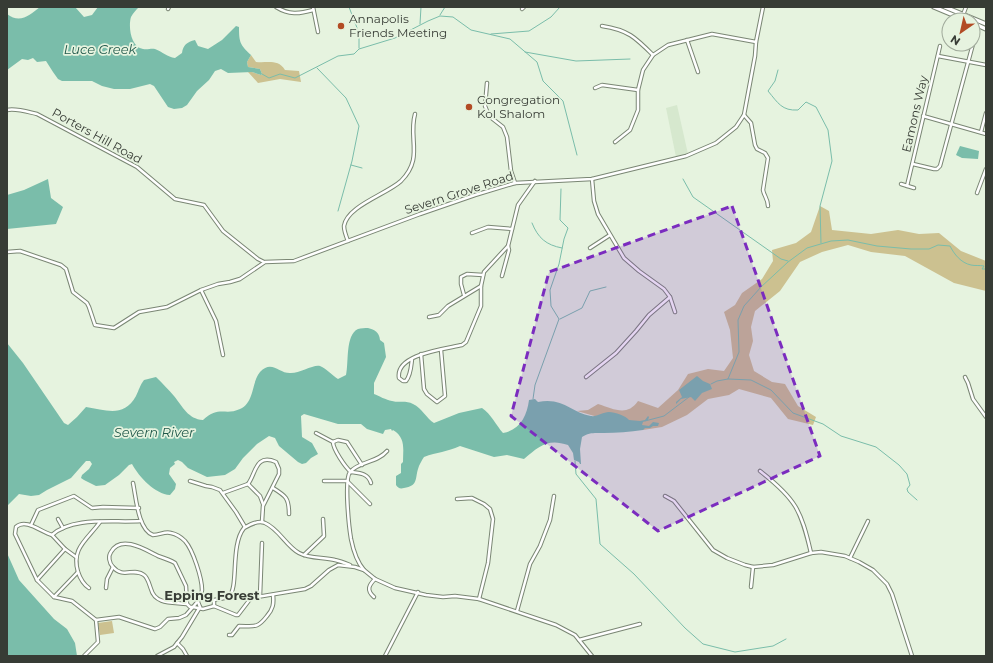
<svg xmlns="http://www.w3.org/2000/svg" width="993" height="663" viewBox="0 0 993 663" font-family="Montserrat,sans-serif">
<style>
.built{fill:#d6e8ce}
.green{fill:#ccc190}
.water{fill:#7abdaa}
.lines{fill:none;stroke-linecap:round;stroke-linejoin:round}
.stream{stroke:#7abdaa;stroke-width:1}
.street-casing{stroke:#7a8674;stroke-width:4.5}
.secondary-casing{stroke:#7a8674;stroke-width:5.5}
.street{stroke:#fff;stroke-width:2.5}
.secondary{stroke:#fff;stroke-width:3.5}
.marked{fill:#7b2cbf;fill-opacity:0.2;stroke:#7b2cbf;stroke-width:3;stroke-dasharray:8 5;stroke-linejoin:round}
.poi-dot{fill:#b24b24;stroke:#e6f3df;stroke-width:1.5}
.labels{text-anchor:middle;stroke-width:3.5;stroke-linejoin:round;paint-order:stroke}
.poi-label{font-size:12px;fill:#373c35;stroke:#e6f3df;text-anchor:start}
.street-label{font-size:12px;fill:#373c35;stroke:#e6f3df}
.water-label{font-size:13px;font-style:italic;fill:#20584a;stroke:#e6f3df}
.neighbourhood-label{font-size:13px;font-weight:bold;fill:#373c35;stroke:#e6f3df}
</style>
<rect width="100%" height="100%" fill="#e6f3df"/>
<path class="built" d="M677,105l11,49 -12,3 -10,-49z"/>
<g class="green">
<path d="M251,55l5,7c13,1 22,-3 29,8l14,1 2,11 -21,-3 -22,4 -10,-11h4l9,3 1,-1 -2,-5 -12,-2 -1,-5z"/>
<path d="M820,206l9,5 3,19 39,4 27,-4 21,4 20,-1 22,18 25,10v30l-32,-8 -49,-27 -34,-4 -23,-7 -26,7 -22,10 -20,29 -25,20 -4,16 2,14 -4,14 5,16 18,11 13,2 13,22 18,11 -3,8 -25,-6 -17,-21 -32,-9 -10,6 -21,4 -21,16 -25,12 -19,3 -66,-19 11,-1 10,-6c16,5 29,13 40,-3l20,7 20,-18 10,-16 20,-5 16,2 9,-13 -3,-28 -6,-18 11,-7 7,-12 20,-14 11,-18 -1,-11 24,-7 15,-11z"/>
<path d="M112,621l2,12 -14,2 -2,-12z"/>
</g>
<g class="water">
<path d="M40,7h35l9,10 8,-2 6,-8h41c-3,3 -6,6 -8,10 -3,10 0,30 12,32 5,1 8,-1 12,0 8,3 12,8 20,9l7,-5c1,-8 5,-11 13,-13l3,6 10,3 14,-9 14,-14 3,1c0,15 1,18 12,28l-4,7 1,5 12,2 2,5 -1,1 -9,-3 -24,1 -7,-4 -6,2 -6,9 -12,11 -10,14 -5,3 -8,1 -6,-2 -14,-21 -4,-2 -20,5h-16l-12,-3 -10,-5h-30l-4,-2 -5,-7 -7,-11 -9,1 -4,-4 -5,2 -6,-1 -15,11v-56c13,10 23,1 33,-7z"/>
<path d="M960,146l19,5 -1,8 -16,-1 -6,-3z"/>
<path d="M48,179l3,19 12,9 -7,17 -49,5v-34l17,-5z"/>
<path d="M368,328c7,2 11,4 12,12l4,3 2,14 -12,26v11c5,2 12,6 18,7 7,2 14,-1 21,3 9,4 13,14 21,19l25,-10 23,-5c9,6 14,17 21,25 17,-3 24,-17 26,-33l6,-1 3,3c26,-5 33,11 53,14 6,1 12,-4 18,-4 6,0 17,4 20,8l11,1 5,-1 3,-4 1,1 -1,3 -5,2 -1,3 7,1 4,-4 6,1 -1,3h-5l-3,2h-5l-2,2c-13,2 -27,3 -39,3 -9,0 -15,-1 -22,4l-2,12 1,15h-1l-1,-2 -5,-2 -1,-7 -5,-8c-20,-7 -29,1 -44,14l-17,-4 -13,2 -34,-11c-13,6 -23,6 -36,11 -2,3 -5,8 -6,12 -3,10 0,17 -14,19 -4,1 -6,0 -8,-3v-9l5,-3v-9l2,-2c0,-13 3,-24 -10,-32l-1,1 -1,-2 -6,1 -2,4 -16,-5 -6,-5h-23l-34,-10 -3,2 1,21 10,6 6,11 -7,4 -5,5 -4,1 -4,-2 -19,-16 -4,-8 -6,-2 -12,8 -14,14 -8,11 -10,6 -18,2 -19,-9 -6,-6 -4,-2 -4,2 1,2 -5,4 -1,6 7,10 -1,5 -5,6c-15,-1 -31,-18 -38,-31l-3,1 -10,10 -14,10 -9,1 -12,-6 -3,-2 1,-3 7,-6 3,-5 -2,-3h-4l-15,17 -24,12 -8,5 -8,1 -12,-2 -12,12v-163l16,20 41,60 4,2 9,-8 9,-10c20,3 38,11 50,-11 3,-6 4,-11 8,-16l12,-3c7,7 13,13 18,19 9,11 14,23 29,24 16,-15 22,-4 37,-11 15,-7 11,-26 20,-37 12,-13 19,2 31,1 9,0 23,-9 29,-7 7,3 12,9 18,13l8,-4c3,-12 -1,-40 12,-46 3,-1 7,-1 10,-1z"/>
<path d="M697,376l6,5 7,3 2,5 -10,4 -7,8 -4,-4 -10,2 -5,5v-2l6,-5 -3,-7z"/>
<path d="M7,553l12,27 35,39 13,10 8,14 2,13h-70z"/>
</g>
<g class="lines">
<g class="stream">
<path d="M349,7l10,26v15"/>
<path d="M440,15l5,-8"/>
<path d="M420,24l1,-17"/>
<path d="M491,34l38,-3 22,-14 9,-10"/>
<path d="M525,52l51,9 54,-2"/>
<path d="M317,68l29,30 13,28 -7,35 -14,50"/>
<path d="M778,70l-3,11 -7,10c10,12 14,20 30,19l8,-8 10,5 12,23 4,31 -12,45 1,37"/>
<path d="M262,74l7,4 11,-4 15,4 43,-22 16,-2 5,-5 36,-11 33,-17 12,-5 13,1 18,13 39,9 27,23 6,19 20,20 14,54"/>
<path d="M351,165l11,3"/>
<path d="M683,179l10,18 88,62 7,2"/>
<path d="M532,223c6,15 14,22 30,25"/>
<path d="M560,319l22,-11 8,-17 16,-4"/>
<path d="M728,379l23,1 20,10 22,23 30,11 18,12 35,11 23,18 8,9 3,11 -3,4 1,3 9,8"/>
<path d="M711,384l6,-3 11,-2 11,-27 -1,-32 6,-14 17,-19 27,-25 19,-14 24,-7 17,-1 29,6 34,3h18l9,-4 12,1c4,8 11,17 21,19 4,1 8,0 13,1l-2,3h4"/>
<path d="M533,399l2,-14 24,-66 -8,-13 -1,-16 9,-26 5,-25 4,-11 -8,-8 1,-31"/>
<path d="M645,421l19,-5 25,-19"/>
<path d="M575,461l1,13 20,25 4,45 34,30 51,54 18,16 32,8 38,-6 13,-7"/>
</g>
<defs>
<g id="street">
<path d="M276,7c13,8 23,7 37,3"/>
<path d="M313,7l5,25"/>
<path d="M168,9l1,-2"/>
<path d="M522,9l2,-2"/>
<path d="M963,15l3,-8"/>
<path d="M602,26c26,4 33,11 51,29"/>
<path d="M687,40l11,32"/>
<path d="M973,43l5,-18"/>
<path d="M938,56l48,9"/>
<path d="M487,83l-2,23 4,10 14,11 4,10 4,34 4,12"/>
<path d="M595,88l7,-3 36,5"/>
<path d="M7,110c9,-2 21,2 30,4l100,53 38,32 29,6 19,26 35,28 6,3"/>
<path d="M744,115l7,8 4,22 2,4 8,4 3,5 -5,32c1,6 5,9 5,16"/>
<path d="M923,116l63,18"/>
<path d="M981,132l5,-19"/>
<path d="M615,142l15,-12 8,-20v-20l5,-20 10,-15 15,-10 44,-11 44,8"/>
<path d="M913,164l21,5h3l3,-3 33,-122"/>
<path d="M592,179l2,22 4,13 26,44 15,13 25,18 6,8 5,15"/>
<path d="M901,184l13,4"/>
<path d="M907,186l33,-140"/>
<path d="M977,193l9,-24"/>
<path d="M472,233l16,-6 24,2"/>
<path d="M348,241c-2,-5 -4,-10 -4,-15 3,-20 43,-32 57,-45 23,-23 7,-42 14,-67"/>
<path d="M590,248l20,-13"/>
<path d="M7,252l13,-1 41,14 5,4 7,23 14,11 2,4 6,18 19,3 25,-16 28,-5 34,-17 17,-6 12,-2 10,-3 25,-17 29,-1 126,-47 55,-19 40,-12 77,-4 94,-23 30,-13 20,-16 8,-12 11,-59 1,-14 7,-35"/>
<path d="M502,276l7,-26 -1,-4"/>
<path d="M201,290l15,31 7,34"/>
<path d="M464,295l-3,-11v-7l6,-3 16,1"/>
<path d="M429,317l10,-2 9,-9 33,-20"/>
<path d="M421,354l3,35 3,5 10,8 8,-6 -4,-46"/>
<path d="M412,359c-1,8 -1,16 -6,22h-3l-4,-3c-4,-24 46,-29 63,-33l4,-3 15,-36v-20l3,-14 24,-26 10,-41 17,-24"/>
<path d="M586,377l30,-24 20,-22 13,-16 21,-18"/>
<path d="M965,377l3,6 5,16 13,18"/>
<path d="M316,433l17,9"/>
<path d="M333,442l5,-2 9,2 15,23"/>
<path d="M333,442c0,7 12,25 18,30"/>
<path d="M760,471c36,28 41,39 51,82"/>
<path d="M351,472c8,1 17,1 20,11"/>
<path d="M190,481l16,5 6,1 8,3 16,22 9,15"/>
<path d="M324,481h23"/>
<path d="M348,482l22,22"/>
<path d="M133,483c3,14 5,47 20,52 7,0 12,-4 18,-2 5,1 10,4 14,8 8,9 17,37 17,49 0,5 -3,8 -4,12l2,5"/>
<path d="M248,484l12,12 3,8"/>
<path d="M273,488c13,8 16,10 16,26"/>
<path d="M223,493l25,-9c8,-10 7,-31 28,-22l3,7v5l-16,32 -1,16"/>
<path d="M665,496l9,5 39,49 14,8 18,7 8,2 20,-2 38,-12 10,-1 24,4 14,6 14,8 14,14 5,10 20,62"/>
<path d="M457,499l15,-1 12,6 6,5 3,10 -5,44 -9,36"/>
<path d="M58,519l5,9"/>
<path d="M141,521c-27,2 -68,-5 -89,14 -11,-3 -26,-17 -36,-8l-1,7 22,46 17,17 18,4 24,19 23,-3 36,12 5,-2 8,-8 11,-1 7,-3 7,-8h-3l-3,-3c-13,-2 -32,1 -36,-15 -2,-5 -3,-11 -7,-14 -10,-8 -21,4 -31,-8 -4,-4 -5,-11 -2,-15 10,-18 35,-2 47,4 6,2 12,4 17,7l11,23 1,18"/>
<path d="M31,525l7,-15 36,-14 18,12 11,-1 36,1"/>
<path d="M52,535l13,14 11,8"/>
<path d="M304,555l20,-19 -1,-17"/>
<path d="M850,558l18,-37"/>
<path d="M364,570c-7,-8 -11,-21 -13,-31 -2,-12 -7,-59 -1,-67 9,-11 27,-9 37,-21"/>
<path d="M37,580l28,-31"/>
<path d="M751,587l2,-20"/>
<path d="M89,588c-6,-4 -9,-10 -11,-16 -7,-24 9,-32 22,-50"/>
<path d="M106,588l1,-9 6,-12"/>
<path d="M260,596l2,-53"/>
<path d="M54,597l24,-25"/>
<path d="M201,597l5,-2 4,2 4,5v4"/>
<path d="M374,597c-8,-7 -5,-12 1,-18"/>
<path d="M214,600c4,-1 11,-1 15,-4 10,-8 1,-51 15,-68 5,-3 15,-8 21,-5 14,6 21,23 34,30 11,6 25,4 36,7 5,1 10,3 15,5"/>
<path d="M198,601l-5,6 10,2 11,-3"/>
<path d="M214,606l22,9h2l13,-17 54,-9 6,-3 18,-16 9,-5 17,2 9,3 11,9 20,9 31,7 17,2 12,-1 24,3 77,26 19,10 17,21"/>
<path d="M517,611l13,-47 10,-18 10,-26 4,-24"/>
<path d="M229,635h3l7,-9c15,0 18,3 28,-10 6,-7 7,-12 6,-21"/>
<path d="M579,640l61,-16"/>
<path d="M177,643l6,6 4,7"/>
<path d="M84,656l14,-14 -2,-22"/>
<path d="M157,656l17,-9 8,-10 18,-30"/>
<path d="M385,656l33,-64"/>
</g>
<g id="secondary">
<path d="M934,7l31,13"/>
<path d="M945,7l41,17"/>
<path d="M973,23l13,6"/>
</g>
</defs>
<use href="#street" class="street-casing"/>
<use href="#secondary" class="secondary-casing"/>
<use href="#street" class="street"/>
<use href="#secondary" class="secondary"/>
</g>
<path class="marked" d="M732,206l88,250 -162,75 -147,-115 38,-144z"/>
<g class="poi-dot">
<circle cx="341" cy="26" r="4"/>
<circle cx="469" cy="107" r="4"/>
</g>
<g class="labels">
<g class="poi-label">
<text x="349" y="23">Annapolis<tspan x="349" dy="14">Friends Meeting</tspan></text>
<text x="477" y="104">Congregation<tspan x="477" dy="14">Kol Shalom</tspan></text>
</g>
<g class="street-label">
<text transform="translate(915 114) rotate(-77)" y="4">Eamons Way</text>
<text transform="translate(97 136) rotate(29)" y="4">Porters Hill Road</text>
<text transform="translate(459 193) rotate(-18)" y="4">Severn Grove Road</text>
</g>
<g class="water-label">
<text x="100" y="54">Luce Creek</text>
<text x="154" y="437">Severn River</text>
</g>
<g class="neighbourhood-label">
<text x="212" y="600">Epping Forest</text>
</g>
</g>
<rect width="993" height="663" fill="none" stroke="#373c35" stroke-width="16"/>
<g transform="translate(961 32) rotate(214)"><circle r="19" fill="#e6f3df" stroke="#a0aa9b"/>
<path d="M0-3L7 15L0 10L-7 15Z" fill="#b24b24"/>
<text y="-6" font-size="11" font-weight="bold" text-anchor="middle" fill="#373c35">N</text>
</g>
</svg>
